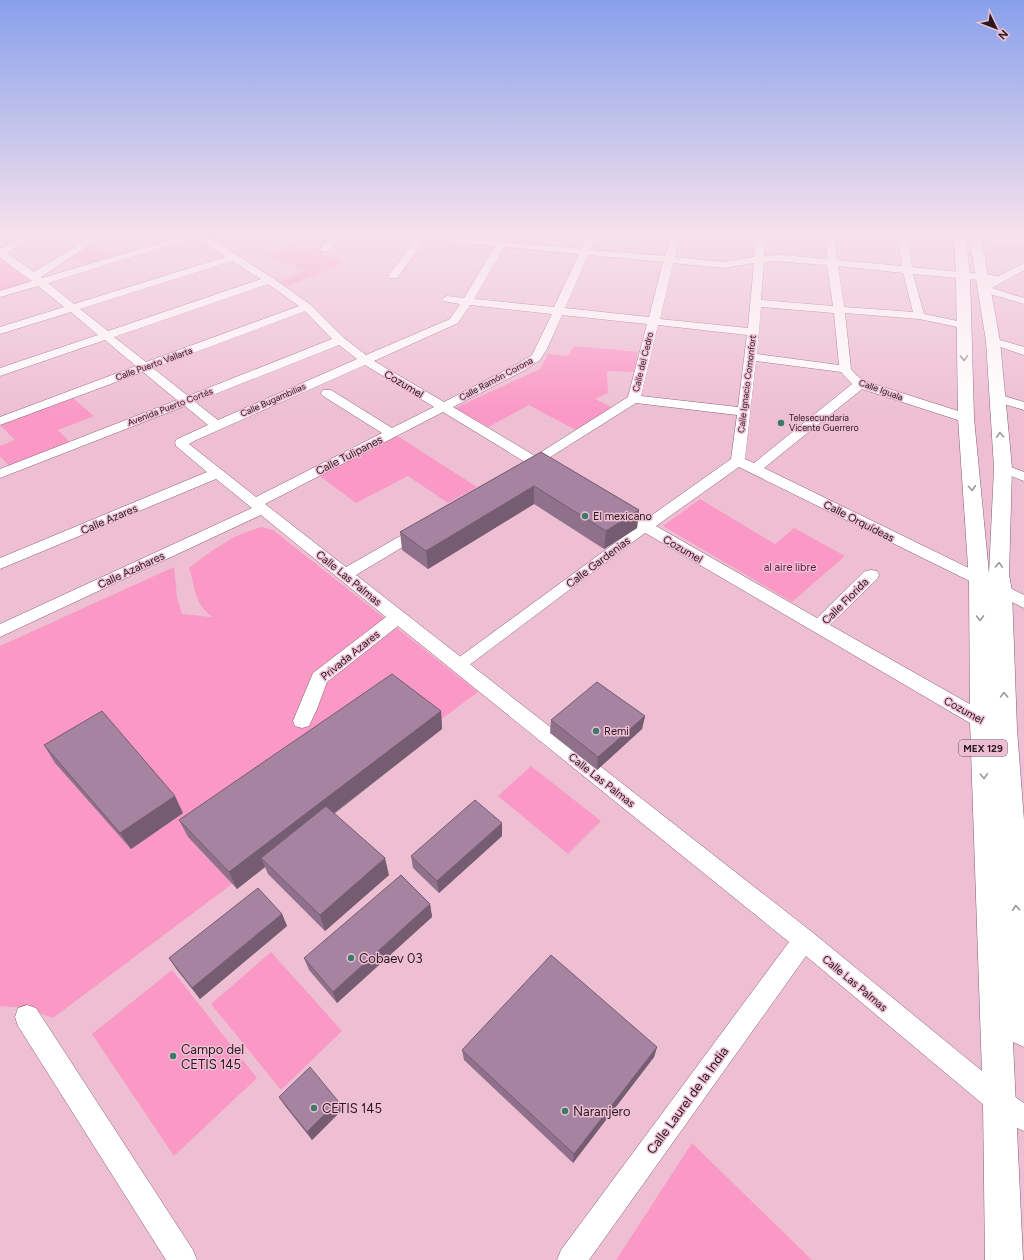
<svg xmlns="http://www.w3.org/2000/svg" width="1024" height="1260" viewBox="0 0 1024 1260" font-family="Figtree,sans-serif">
<style>
.green{fill:#fa99c6}
.lines{fill:none;stroke-linecap:round;stroke-linejoin:round}
.pedestrian-casing{stroke:#885e71;stroke-width:1}
.minor-casing{stroke:#885e71;stroke-width:1}
.primary-casing{stroke:#885e71;stroke-width:1}
.pedestrian{fill:#fff;fill-rule:evenodd}
.minor{fill:#fff;fill-rule:evenodd}
.primary{fill:#fff;fill-rule:evenodd}
.wall{fill:#90718b}
.shaded-wall{fill:#755c71}
.building{fill:#a783a2;stroke:#755c71}
.oneway{stroke:#9f979a}
.poi-dot{fill:#3d7b68;stroke:#eebfd3;stroke-width:1.5}
.labels{text-anchor:middle;stroke-width:3;stroke-linejoin:round;paint-order:stroke}
.far-street-label{font-size:9px;fill:#29181f;stroke:#eebfd3}
.far-poi-label{font-size:9px;fill:#29181f;stroke:#eebfd3;text-anchor:start}
.shield{fill:#eebfd3;stroke:#644a55;stroke-width:1}
.shield-label{font-size:10px;font-weight:bold;fill:#29181f}
.street-label{font-size:11px;fill:#29181f;stroke:#eebfd3}
.poi-label{font-size:11px;fill:#29181f;stroke:#eebfd3;text-anchor:start}
.park-label{font-size:11px;fill:#651943;stroke:#eebfd3}
.near-poi-label{font-size:13px;fill:#29181f;stroke:#eebfd3;text-anchor:start}
.near-street-label{font-size:13px;fill:#29181f;stroke:#eebfd3}
</style>
<rect width="100%" height="100%" fill="#eebfd3"/>
<g class="green">
<path d="M279,236h60l-18,17 22,10 -57,24 -7,-5 26,-11 -36,-16 26,-12z"/>
<path d="M87,244l29,15 -25,8 -21,-12z"/>
<path d="M0,258l31,24 -31,9z"/>
<path d="M574,346l64,6 -4,20 -27,-1 1,22 -13,6 24,12 -36,23 -54,-29 -41,22 -33,-19 85,-39 8,-15 20,2z"/>
<path d="M73,398l21,18 -36,14 14,14 -60,25 -12,-13v-10l15,-6 -15,-15z"/>
<path d="M396,435l81,52 -29,16 -40,-27 -52,27 -39,-29z"/>
<path d="M700,499l75,45 19,-16 51,28 -53,46 -129,-76z"/>
<path d="M261,527l12,3 205,162 -43,32 -247,113 44,47 -179,134 -26,-10 -27,-2v-360l174,-79 3,30 5,17 30,3c-19,-15 -16,-28 -23,-49l18,-14 27,-17z"/>
<path d="M531,766l70,55 -33,33 -70,-58z"/>
<path d="M271,952l71,79 -61,59 -70,-86z"/>
<path d="M172,970l85,108 -83,78 -82,-122z"/>
<path d="M692,1143l120,117h-196z"/>
</g>
<g class="lines">
<defs>
<path id="pedestrian" d="M645,523l4,1 2,3 -2,3 -185,139 -5,1 -5,-1 -2,-4 2,-4 187,-137z"/>
<g id="minor">
<path d="M23,236h11l-27,17 27,19 58,-36h11l-62,41 1,1 141,-42h23l67,42 38,27 33,33 22,17 84,-36 10,-15 -17,-3 -1,-2 5,-3 17,2 31,-52 -70,-6 -28,38h-8l-1,-2 28,-37 -5,-1 -1,-2h31l57,5 4,-5h8l-3,6 74,7 7,-13h8l-5,14 74,6 6,-20h8l-4,21 49,5 30,-5 3,-21h9l-2,20 18,-1 45,4 -1,-23h9l2,24 65,6 -4,-30h9l5,31 87,9 25,-13v7l-32,18 32,10v6l-44,-13 -1,-2 1,-2h7l-1,-2 4,-4 -77,-7 11,40 43,9 2,2 -2,2 -4,1 -44,-9 -74,-6 6,56 5,6 8,6 107,34 1,3 -1,3h-10l-99,-32 -98,79 260,127v13l-285,-141 -83,59 161,92 48,-47 6,-1 6,1 2,4 -2,4 -47,46 168,95 2,5 -2,5 -7,2 -16,-6 -362,-212 -2,-3 2,-3 5,-2 27,14 86,-61 6,-44 -101,-12 -92,58 12,9 -2,3 -5,1 -5,-1 -9,-6 -9,4 -5,-1 -2,-3 6,-5 -82,-50 -178,92 81,63 70,-40 5,-2 5,2 3,3 -3,3 -70,42 456,357 197,161 15,10v28l-9,-4 -24,-16 -185,-155 -217,304h-32l4,-10 228,-308 -391,-316 -71,56 -10,27 -8,17 -7,2 -7,-2 -2,-5 20,-48 73,-56 -125,-102 -261,122v-13l252,-116 -36,-29 -216,90v-11l207,-86 -31,-26 -1,-4 2,-3 31,-14 -23,-19 -185,72v-9l177,-69 -34,-28 -143,53v-8l136,-51 -31,-26 -105,36v-8l98,-33 -27,-23 -71,22v-7l64,-20 -26,-21 -38,11v-6l32,-10 -32,-23v-9zM196,237l29,20 -151,47 -26,-21zM504,247l75,7 -25,53 -80,-8zM588,255l75,7 -14,55 -84,-9zM232,261l29,18 -153,52 -28,-22zM770,261l57,4 6,41 -72,-6 3,-38zM673,263l51,5 30,-5 -6,65 -88,-9zM838,266l65,7 10,39 -69,-5zM268,284l31,22 -153,56 -32,-25zM470,305l82,9 -20,41 -15,9 -73,38 -70,-41 84,-38zM761,307l73,6 5,52 -82,-11zM305,311l27,28 -144,57 -35,-28zM562,315l85,9 -19,73 -93,59 -82,-49 72,-37 15,-10 7,-11zM658,325l89,10 -9,72 -97,-11zM339,345l18,14 -139,61 -23,-18zM756,361l85,11 11,12 -98,79 -9,-4zM365,365l69,42 -42,21 -61,-38h-8l-2,3 2,3 59,37 -126,64 -67,-53 5,-3z"/>
<path d="M332,236h10l-14,15h-6l-2,-2z"/>
<path d="M946,236h19c-4,4 -15,4 -19,0z"/>
<path d="M972,236l52,3v6l-49,-4 -5,-3z"/>
<path d="M993,338l31,9v8l-35,-12 -2,-2 2,-2z"/>
<path d="M998,394l26,8v8l-30,-9 -2,-3 2,-3z"/>
<path d="M1003,464l21,8v9l-26,-10 -2,-3 2,-3z"/>
<path d="M27,1005l9,3 157,242 4,10h-31l-148,-234 -3,-9 3,-9z"/>
</g>
<path id="primary" d="M954,236h12l4,40 4,142 15,156 5,-106 -8,-127 -17,-105h12l19,105 12,127 -3,107 3,16 5,139 7,90v227l-11,-5 10,218h-38l-2,-158 -13,-381 -1,-140 -11,-163 -2,-142z"/>
</defs>
<use href="#pedestrian" class="pedestrian-casing"/>
<use href="#minor" class="minor-casing"/>
<use href="#primary" class="primary-casing"/>
<use href="#pedestrian" class="pedestrian"/>
<use href="#minor" class="minor"/>
<use href="#primary" class="primary"/>
</g>
<g class="wall">
<path d="M206,236h14v2l-7,2z"/>
<path d="M541,452l98,58 -2,18 -33,21 -70,-45 -106,65 -26,-19 -2,-18z"/>
<path d="M441,711l1,18 -108,85 55,61 -64,56 -57,-57 -3,-7 -28,22 -49,-52 -9,-17z"/>
<path d="M645,716l-3,13 -45,41 -47,-37 1,-13z"/>
<path d="M44,745l139,68 -52,36 -76,-86z"/>
<path d="M502,836l-63,57 -26,-25 -2,-12z"/>
<path d="M430,904l2,13 -95,86 -28,-33 -5,-12z"/>
<path d="M282,914l5,12 -87,73 -23,-29 -8,-12z"/>
<path d="M657,1047l-3,10 -81,106 -109,-103 -2,-10z"/>
<path d="M279,1097l59,4 4,9 -30,30 -27,-34z"/>
</g>
<g class="shaded-wall">
<path d="M212,236h8v2l-7,2z"/>
<path d="M534,486v18l-106,65 -2,-18z"/>
<path d="M639,510l-2,18 -33,21 2,-18z"/>
<path d="M441,711l1,18 -174,135 -7,-6 4,9 -28,22 -8,-17z"/>
<path d="M645,716l-3,13 -45,41 1,-13z"/>
<path d="M175,796l8,17 -52,36 -11,-16z"/>
<path d="M502,823v13l-63,57 -2,-12z"/>
<path d="M385,858l4,17 -64,56 -5,-16z"/>
<path d="M430,904l2,13 -95,86 -4,-11z"/>
<path d="M282,914l5,12 -87,73 -8,-11z"/>
<path d="M657,1047l-3,10 -81,106 1,-9z"/>
<path d="M338,1101l4,9 -30,30 -5,-8z"/>
</g>
<g class="building">
<path d="M541,452l98,58 -33,21 -72,-45 -108,65 -26,-19z"/>
<path d="M392,674l49,37 -212,161 -50,-52z"/>
<path d="M597,682l48,34 -47,41 -47,-37z"/>
<path d="M102,711l73,85 -55,37 -76,-88z"/>
<path d="M475,800l27,23 -65,58 -26,-25z"/>
<path d="M326,806l59,52 -65,57 -59,-57z"/>
<path d="M401,875l29,29 -97,88 -29,-34z"/>
<path d="M258,888l24,26 -90,74 -23,-30z"/>
<path d="M551,955l106,92 -83,107 -112,-104z"/>
<path d="M310,1067l28,34 -31,31 -28,-35z"/>
</g>
<defs><path id="oneway-chevron" d="M-2-3.5L2.5 0L-2 3.5" fill="none" stroke-width="1.6" stroke-linecap="round" stroke-linejoin="round"/></defs>
<g class="oneway">
<use href="#oneway-chevron" transform="translate(964 358) rotate(88)"/>
<use href="#oneway-chevron" transform="translate(1000 435) rotate(-94)"/>
<use href="#oneway-chevron" transform="translate(972 488) rotate(85)"/>
<use href="#oneway-chevron" transform="translate(999 565) rotate(-88)"/>
<use href="#oneway-chevron" transform="translate(980 618) rotate(89)"/>
<use href="#oneway-chevron" transform="translate(1004 695) rotate(-92)"/>
<use href="#oneway-chevron" transform="translate(984 776) rotate(87)"/>
<use href="#oneway-chevron" transform="translate(1016 908) rotate(-94)"/>
</g>
<linearGradient id="sky" x2="0" y2="1"><stop stop-color="#88a0ec"/><stop offset="0.57" stop-color="#f7e2eb"/><stop offset="1" stop-color="#f7e2eb" stop-opacity="0"/></linearGradient>
<rect width="1024" height="412" fill="url(#sky)"/>
<g class="poi-dot">
<circle cx="781" cy="423" r="4"/>
<circle cx="585" cy="516" r="4"/>
<circle cx="596" cy="731" r="4"/>
<circle cx="351" cy="958" r="4"/>
<circle cx="173" cy="1056" r="4"/>
<circle cx="314" cy="1108" r="4"/>
<circle cx="565" cy="1111" r="4"/>
</g>
<g class="labels">
<g class="far-street-label">
<text transform="translate(643 362) rotate(-76)" y="3">Calle del Cedro</text>
<text transform="translate(154 364) rotate(-20)" y="3">Calle Puerto Vallarta</text>
<text transform="translate(496 379) rotate(-28)" y="3">Calle Ramón Corona</text>
<text transform="translate(747 384) rotate(-83)" y="3">Calle Ignacio Comonfort</text>
<text transform="translate(881 390) rotate(20)" y="3">Calle Iguala</text>
<text transform="translate(273 400) rotate(-24)" y="3">Calle Bugambilias</text>
<text transform="translate(170 407) rotate(-21)" y="3">Avenida Puerto Cortés</text>
</g>
<g class="far-poi-label">
<text x="789" y="421">Telesecundaria<tspan x="789" dy="10">Vicente Guerrero</tspan></text>
</g>
<rect class="shield" x="959" y="740" width="48" height="16" rx="3"/>
<g class="shield-label">
<text x="983" y="752">MEX 129</text>
</g>
<g class="street-label">
<text transform="translate(404 384) rotate(31)" y="4">Cozumel</text>
<text transform="translate(349 455) rotate(-27)" y="4">Calle Tulipanes</text>
<text transform="translate(109 519) rotate(-23)" y="4">Calle Azares</text>
<text transform="translate(859 521) rotate(27)" y="4">Calle Orquídeas</text>
<text transform="translate(683 549) rotate(30)" y="4">Cozumel</text>
<text transform="translate(598 562) rotate(-37)" y="4">Calle Gardenias</text>
<text transform="translate(131 570) rotate(-25)" y="4">Calle Azahares</text>
<text transform="translate(349 578) rotate(39)" y="4">Calle Las Palmas</text>
<text transform="translate(845 601) rotate(-45)" y="4">Calle Florida</text>
<text transform="translate(350 655) rotate(-39)" y="4">Privada Azares</text>
<text transform="translate(964 710) rotate(29)" y="4">Cozumel</text>
<text transform="translate(602 780) rotate(38)" y="4">Calle Las Palmas</text>
<text transform="translate(855 983) rotate(40)" y="4">Calle Las Palmas</text>
</g>
<g class="poi-label">
<text x="593" y="520">El mexicano</text>
<text x="604" y="735">Remi</text>
</g>
<g class="park-label">
<text x="790" y="571">al aire libre</text>
</g>
<g class="near-poi-label">
<text x="359" y="963">Cobaev 03</text>
<text x="181" y="1054">Campo del<tspan x="181" dy="15">CETIS 145</tspan></text>
<text x="322" y="1113">CETIS 145</text>
<text x="573" y="1116">Naranjero</text>
</g>
<g class="near-street-label">
<text transform="translate(687 1100) rotate(-54)" y="5">Calle Laurel de la India</text>
</g>
</g>
<g transform="translate(996 28) rotate(133)" stroke="#eebfd3" stroke-width="3" paint-order="stroke">
<path d="M0-3L7 15L0 10L-7 15Z" fill="#29181f"/>
<text y="-6" font-size="11" font-weight="bold" text-anchor="middle" fill="#29181f">N</text>
</g>
</svg>
